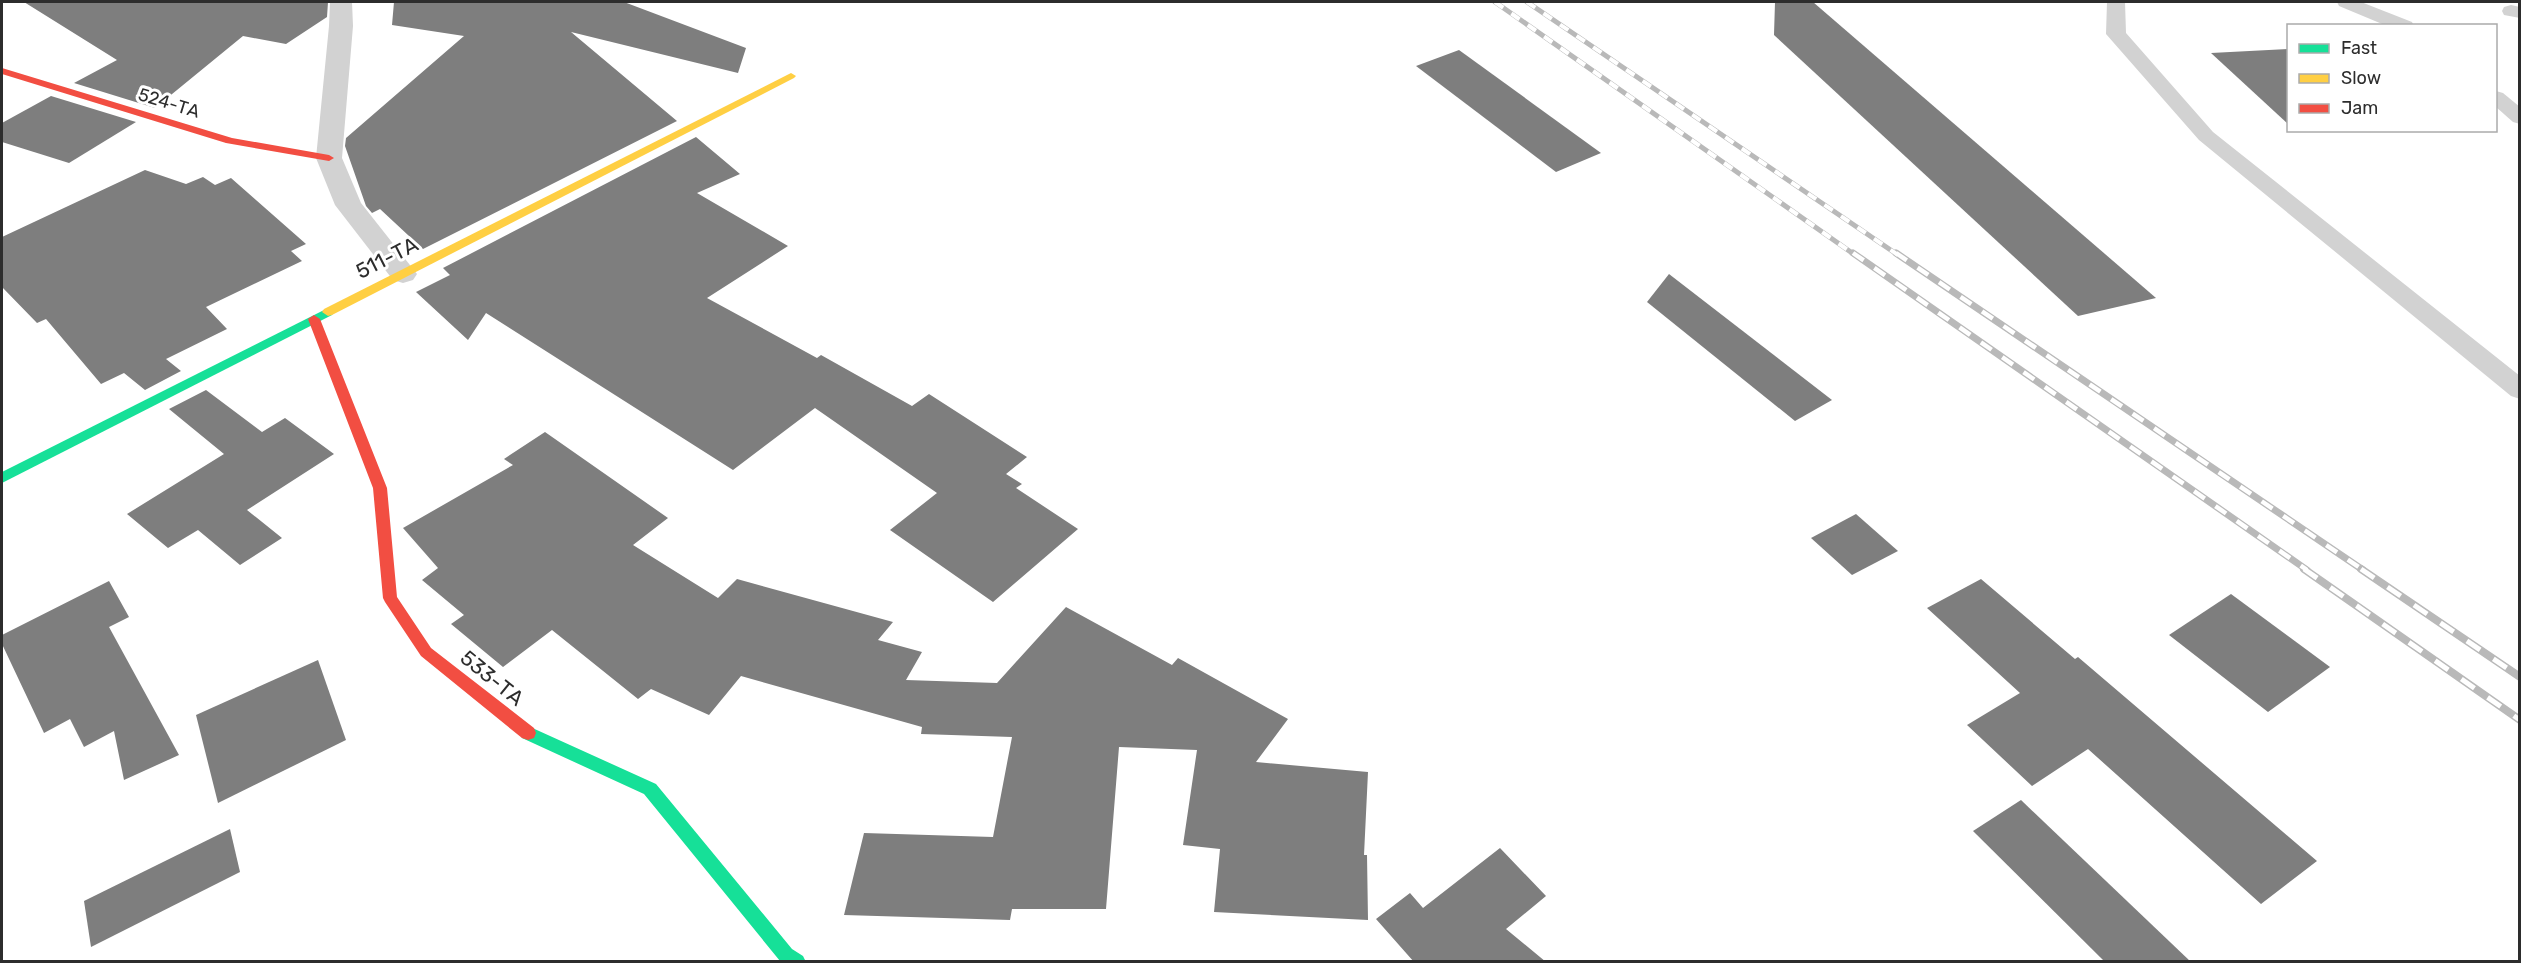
<svg xmlns="http://www.w3.org/2000/svg" width="2521" height="963" viewBox="0 0 2521 963" font-family="Rubik,sans-serif">
<style>
.building{fill:#7e7e7e}
.lines{fill:none;stroke-linecap:round;stroke-linejoin:round}
.lane{fill:#d2d2d2;fill-rule:evenodd}
.street{fill:#d2d2d2;fill-rule:evenodd}
.fast{fill:#16e098;fill-rule:evenodd}
.slow{fill:#ffcf43;fill-rule:evenodd}
.jam{fill:#f24e42;fill-rule:evenodd}
.rail-far2-casing{stroke:#b9b9b9;stroke-width:5}
.rail-far1-casing{stroke:#b9b9b9;stroke-width:7}
.rail-casing{stroke:#b9b9b9;stroke-width:8}
.rail-far2{stroke:#fff;stroke-width:4;stroke-dasharray:10;stroke-linecap:butt}
.rail-far1{stroke:#fff;stroke-width:4.5;stroke-dasharray:13;stroke-linecap:butt}
.rail{stroke:#fff;stroke-width:5;stroke-dasharray:16;stroke-linecap:butt}
.labels{text-anchor:middle;stroke-width:6;stroke-linejoin:round;paint-order:stroke}
.far-street-label{font-size:18px;fill:#2d2d2d;stroke:#fff}
.street-label{font-size:21px;fill:#2d2d2d;stroke:#fff}
</style>
<rect width="100%" height="100%" fill="#fff"/>
<g class="building">
<path d="M24,2h304l-1,15 -41,27 -43,-8 -88,72 -81,-25 43,-23z"/>
<path d="M394,2h230l122,46 -8,25 -167,-41 106,89 -254,128 -43,-40 -8,4 -6,-7 -21,-60 1,-8 118,-102 -72,-11z"/>
<path d="M1775,2h38l343,296 -78,18 -304,-281z"/>
<path d="M2289,49v76l-78,-72z"/>
<path d="M1459,50l142,103 -45,19 -140,-106z"/>
<path d="M51,96l85,26 -67,41 -67,-21v-19z"/>
<path d="M696,137l44,37 -43,19 91,53 -81,52 110,60 4,-3 91,51 17,-12 98,63 -21,17 16,10 -6,4 62,41 -85,73 -103,-72 47,-37 -122,-85 -82,62 -247,-157 -18,27 -52,-48 34,-17 -7,-7z"/>
<path d="M145,170l41,14 17,-7 12,8 16,-7 75,66 -15,7 11,10 -96,46 21,22 -61,30 15,12 -36,19 -21,-17 -23,11 -55,-65 -9,4 -35,-36v-50z"/>
<path d="M1669,274l163,126 -37,21 -148,-119z"/>
<path d="M206,390l56,42 23,-14 49,36 -87,56 35,28 -42,27 -42,-35 -30,18 -41,-34 97,-60 -55,-45z"/>
<path d="M545,432l123,86 -35,27 85,53 19,-19 156,43 -15,18 44,12 -16,28 91,3 69,-76 106,58 6,-7 110,61 -32,43 112,10 -4,83h3l1,65 -154,-8 6,-63 -37,-4 14,-95 -78,-3 -13,162h-94l-2,11 -166,-5 20,-82 129,4 19,-100 -91,-3 1,-7 -181,-51 -32,39 -58,-26 -13,10 -86,-69 -49,37 -52,-43 13,-9 -42,-35 16,-12 -35,-40 110,-63 -9,-6z"/>
<path d="M1856,514l42,37 -46,24 -41,-37z"/>
<path d="M1981,579l94,80 3,-2 239,204 -56,43 -173,-155 -56,37 -65,-61 53,-32 -93,-85z"/>
<path d="M109,581l20,36 -20,10 70,128 -55,25 -10,-49 -30,16 -14,-28 -26,14 -42,-89v-9z"/>
<path d="M2231,594l99,73 -62,45 -99,-77z"/>
<path d="M318,660l28,80 -128,63 -22,-88z"/>
<path d="M2021,800l170,162h-86l-132,-131z"/>
<path d="M230,829l10,43 -149,75 -7,-46z"/>
<path d="M1500,848l46,48 -40,33 40,33h-132l-38,-43 34,-26 13,15z"/>
</g>
<g class="lines">
<g class="lane">
<path d="M2107,2h18l1,31 87,99 307,244v23l-9,-3 -312,-256 -93,-106z"/>
<path d="M2337,2h24l51,20 2,4h-27l-48,-20z"/>
<path d="M2511,5l9,2v11l-16,-3 -2,-4 2,-4z"/>
<path d="M2496,91l7,2 17,14v17l-7,-2 -17,-15z"/>
</g>
<path class="street" d="M330,2h22l1,24 -11,132 19,45 56,71 -4,6 -10,3 -10,-3 -58,-75 -19,-47 13,-132z"/>
<g class="fast">
<path d="M328,308l4,1 2,3 -2,3 -330,168v-11z"/>
<path d="M528,726l128,58 136,165 11,7 3,6 -26,-1 -136,-167 -122,-56 -2,-5 2,-5z"/>
</g>
<path class="slow" d="M791,73l5,3 -2,2 -462,237 -4,1 -6,-4 2,-3z"/>
<g class="jam">
<path d="M2,68l230,70 97,17 5,3 -5,3 -103,-18 -224,-69z"/>
<path d="M314,315l6,4 67,169 10,109 34,51 103,80 2,5 -2,5 -6,2 -6,-2 -101,-82 -36,-54 -2,-4 -10,-110 -65,-169z"/>
</g>
<defs>
<g id="rail-far2">
<path d="M1495,2l360,253"/>
<path d="M1527,2l371,253"/>
</g>
<g id="rail-far1">
<path d="M1853,253l454,317"/>
<path d="M1896,253l467,317"/>
</g>
<g id="rail">
<path d="M2304,569l216,151"/>
<path d="M2361,569l159,108"/>
</g>
</defs>
<use href="#rail-far2" class="rail-far2-casing"/>
<use href="#rail-far1" class="rail-far1-casing"/>
<use href="#rail" class="rail-casing"/>
<use href="#rail-far2" class="rail-far2"/>
<use href="#rail-far1" class="rail-far1"/>
<use href="#rail" class="rail"/>
</g>
<g class="labels">
<g class="far-street-label">
<text transform="translate(169 103) rotate(17)" y="6">524-ТА</text>
</g>
<g class="street-label">
<text transform="translate(387 258) rotate(-27)" y="7">511-ТА</text>
<text transform="translate(492 678) rotate(39)" y="7">533-ТА</text>
</g>
</g>
<rect width="2521" height="963" fill="none" stroke="#2d2d2d" stroke-width="6"/>
<rect x="2287" y="24" width="210" height="108" fill="#ffffff" stroke="#ababab" stroke-width="1.5"/>
<rect x="2299" y="44" width="30" height="9" fill="#16e098" stroke="#ababab" stroke-width="1.5"/>
<text x="2341" y="54" font-size="18" fill="#2d2d2d">Fast</text>
<rect x="2299" y="74" width="30" height="9" fill="#ffcf43" stroke="#ababab" stroke-width="1.5"/>
<text x="2341" y="84" font-size="18" fill="#2d2d2d">Slow</text>
<rect x="2299" y="104" width="30" height="9" fill="#f24e42" stroke="#ababab" stroke-width="1.5"/>
<text x="2341" y="114" font-size="18" fill="#2d2d2d">Jam</text>
</svg>
